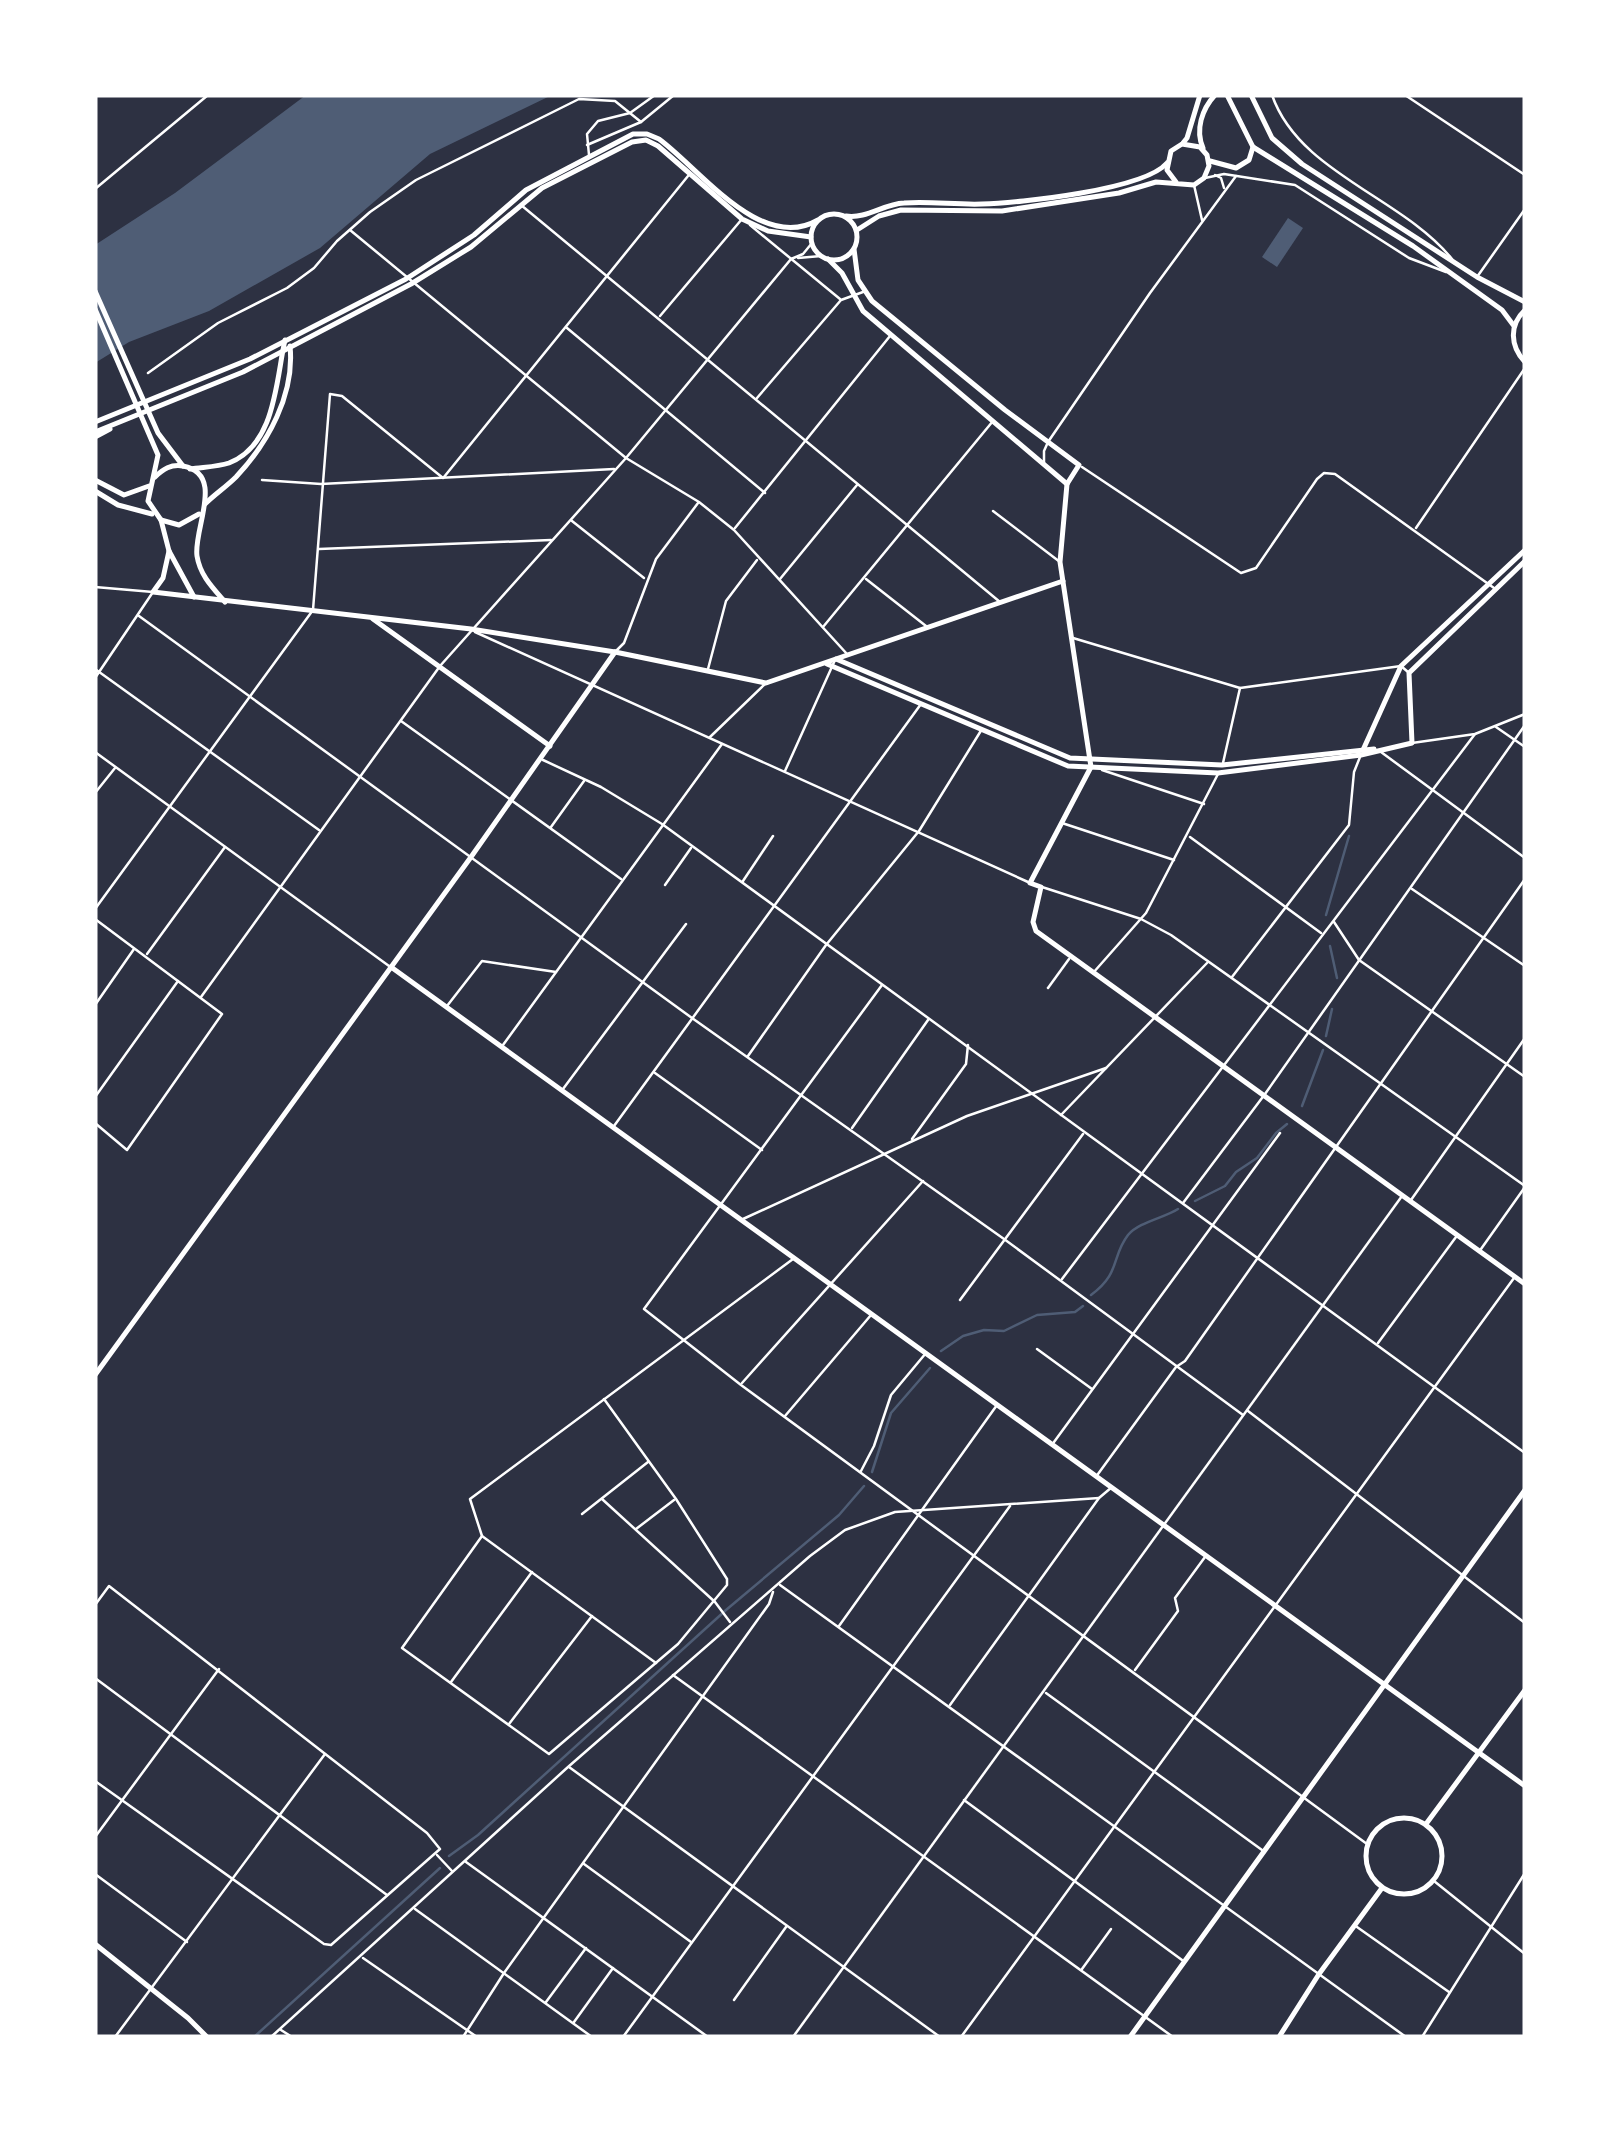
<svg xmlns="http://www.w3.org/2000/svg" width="1620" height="2132" viewBox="0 0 1620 2132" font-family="Lato,sans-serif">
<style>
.water{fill:#4f5d75}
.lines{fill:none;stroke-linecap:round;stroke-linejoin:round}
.stream{stroke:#4f5d75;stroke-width:2.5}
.pedestrian{stroke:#fff;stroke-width:2.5}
.minor{stroke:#fff;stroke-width:2.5}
.secondary{stroke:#fff;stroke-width:5}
</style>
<rect width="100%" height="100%" fill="#2d3142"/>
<g class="water">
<path d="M306,95h246l-122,59 -110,94 -111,63 -80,31 -34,21v-118l80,-52z"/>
<path d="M1288,218l15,10 -26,39 -15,-10z"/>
</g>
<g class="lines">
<g class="stream">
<path d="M1326,915l23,-79"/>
<path d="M1330,946l7,32"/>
<path d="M1326,1036l6,-27"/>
<path d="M1302,1106l21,-56"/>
<path d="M1195,1201l30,-15 11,-14 21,-14 19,-25 11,-9"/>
<path d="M1091,1295c30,-22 20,-38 37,-60 11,-13 36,-17 50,-26"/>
<path d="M941,1351l22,-15 21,-6 20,1 33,-16 38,-3 8,-6"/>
<path d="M872,1472l19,-59 39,-45"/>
<path d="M449,1856l29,-21 248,-225 113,-95 25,-29"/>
<path d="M254,2037l186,-169"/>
</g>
<path class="pedestrian" d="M437,1855l15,16"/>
<g class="minor">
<path d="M1272,95c27,78 130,102 180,164"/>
<path d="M1405,95l120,80"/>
<path d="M587,145l54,-23 33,-27"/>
<path d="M589,155l-2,-21 11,-13 32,-8 25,-18"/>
<path d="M1215,175l6,3 3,10"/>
<path d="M1205,178l19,-4 71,11 114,73 37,14"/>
<path d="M1194,185l8,35"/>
<path d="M95,189l113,-94"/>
<path d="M521,205l479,397"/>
<path d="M750,225l90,74"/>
<path d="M350,230l276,228 73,44 35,28 113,124"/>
<path d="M798,258l23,-2"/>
<path d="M1477,277l48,-68"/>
<path d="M660,316l82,-97"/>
<path d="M567,328l198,165"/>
<path d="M148,373l70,-50 69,-35 27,-20 23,-27 33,-29 46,-32 163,-81 36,2 26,21"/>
<path d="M757,398l84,-98 22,-8"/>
<path d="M1044,463v-12l4,-9 102,-149 86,-117"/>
<path d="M1082,467l159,106 15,-5 61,-89 7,-6 11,1 159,114"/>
<path d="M444,477l244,-301"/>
<path d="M262,480l59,4 293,-15"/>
<path d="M993,511l67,51"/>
<path d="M572,521l72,57"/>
<path d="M735,528l155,-192"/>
<path d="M1416,528l109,-160"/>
<path d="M319,549l232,-9"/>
<path d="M780,579l77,-94"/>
<path d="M866,579l60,47"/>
<path d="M95,587l58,5 -58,86"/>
<path d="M139,616l553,402 312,221 239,176"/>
<path d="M823,627l170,-206"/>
<path d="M475,632l553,250"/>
<path d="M1073,638l167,50 161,-22 7,6"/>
<path d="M615,652l9,-9 32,-84 42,-56"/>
<path d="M95,669l224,161"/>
<path d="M708,669l18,-68 31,-41"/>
<path d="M401,721l220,158"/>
<path d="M1496,727l29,20"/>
<path d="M710,737l56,-54"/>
<path d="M1412,743l63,-9 50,-20"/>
<path d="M95,752l294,214"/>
<path d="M1381,752l144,106"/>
<path d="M543,760l58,27 61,37 863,629"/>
<path d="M1223,763l17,-75"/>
<path d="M1102,770l102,34"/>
<path d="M785,771l50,-111"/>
<path d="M95,793l20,-25"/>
<path d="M1062,823l112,37"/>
<path d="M551,827l33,-46"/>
<path d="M1190,837l131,96"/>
<path d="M743,881l30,-45"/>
<path d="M665,885l26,-37"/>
<path d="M1042,887l99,32 30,16 354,251"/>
<path d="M1412,889l113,77"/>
<path d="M95,909l218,-299 17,-216 12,2 101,82"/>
<path d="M95,919l127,95 -95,136 -32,-27"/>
<path d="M1334,922l25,38 166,117"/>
<path d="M147,954l78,-107"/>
<path d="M1093,973l53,-60 72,-139"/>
<path d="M1232,977l117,-152 5,-53 6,-15"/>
<path d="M882,985l-238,324 97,76 626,459"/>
<path d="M1048,988l21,-29"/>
<path d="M201,997l239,-331 186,-208 165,-199 12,-5 9,-11"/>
<path d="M95,1005l39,-56"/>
<path d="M447,1006l35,-45 74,11"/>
<path d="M503,1045l219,-301"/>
<path d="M748,1056l78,-111 93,-114 63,-102"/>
<path d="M655,1073l107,77"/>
<path d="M563,1089l123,-165"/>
<path d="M95,1097l83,-116"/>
<path d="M1061,1115l146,-152"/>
<path d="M614,1126l307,-422"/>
<path d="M852,1128l76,-108"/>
<path d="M912,1139l54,-75 2,-19"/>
<path d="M1411,1200l114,-162"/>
<path d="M1183,1203l82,-109 260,-369"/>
<path d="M743,1219l224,-103 139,-48"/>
<path d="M1481,1249l44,-62"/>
<path d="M1062,1279l413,-545"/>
<path d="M960,1300l123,-166"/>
<path d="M1378,1343l78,-106"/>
<path d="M1037,1349l55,40"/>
<path d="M742,1383l181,-202"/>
<path d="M1248,1411l277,212"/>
<path d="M785,1416l86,-101"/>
<path d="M1054,1442l226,-309"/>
<path d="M861,1471l13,-25 17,-51 35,-42"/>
<path d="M1098,1474l78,-107 9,-6 340,-482"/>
<path d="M602,1499l113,103 15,20"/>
<path d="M582,1514l66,-52"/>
<path d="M636,1529l38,-29"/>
<path d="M482,1536l-80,112 147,106 129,-110 49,-59v-6l-51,-80 -72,-100"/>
<path d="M780,1585l626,452"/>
<path d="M95,1605l14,-19 318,247 13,16 -109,96 -7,-1 -229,-163"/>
<path d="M839,1626l158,-221"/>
<path d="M656,1663l-174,-127 -12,-37 323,-240"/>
<path d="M1135,1670l43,-59 -3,-13 30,-41"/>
<path d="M673,1675l500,362"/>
<path d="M95,1678l292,217"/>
<path d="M451,1682l81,-110"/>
<path d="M1046,1693l216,157"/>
<path d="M950,1705l149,-207 13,-11"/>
<path d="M509,1724l83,-108"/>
<path d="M569,1767l371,270"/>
<path d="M964,1800l218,160"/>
<path d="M95,1837l124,-168"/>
<path d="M466,1862l242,175"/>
<path d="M584,1864l107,78"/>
<path d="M95,1874l92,68"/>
<path d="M1434,1881l91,73"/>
<path d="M415,1909l177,128"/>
<path d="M1357,1927l92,65"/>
<path d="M363,1958l114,79"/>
<path d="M1082,1969l29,-40"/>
<path d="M734,2000l52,-73"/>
<path d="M546,2002l40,-54"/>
<path d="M574,2022l39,-54"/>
<path d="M281,2030l11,7"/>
<path d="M115,2037l210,-283"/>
<path d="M271,2037l297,-270 242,-211 35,-26 50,-18 204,-14"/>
<path d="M463,2037l41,-64 265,-369 4,-12"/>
<path d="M623,2037l387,-531"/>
<path d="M793,2037l609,-841"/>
<path d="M961,2037l553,-759"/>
<path d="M1422,2037l103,-164"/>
</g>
<g class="secondary">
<path d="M1227,95l26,52 160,99 89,64 12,16"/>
<path d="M1251,95l21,43 30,26 175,113 48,25"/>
<path d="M1183,143l4,-5 13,-43"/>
<path d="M1203,148c-8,-18 -1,-39 12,-53"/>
<path d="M1210,161l26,7 13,-8 4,-13"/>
<circle cx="834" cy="237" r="23"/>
<path d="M846,216c21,3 37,-12 58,-13 26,-2 52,2 78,1 37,-1 162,-14 185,-41"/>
<path d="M857,230l22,-14 22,-6 101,1 117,-18 37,-11 38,3 10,-7 5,-12 -2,-11 -7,-8 -18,-3 -11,7 -4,19 9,12"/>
<path d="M854,249l4,31 14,21 133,109 74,55 -12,19 -7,78 31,205"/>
<path d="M828,259l14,14 21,38 204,173"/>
<path d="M95,291l63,142 25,33"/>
<path d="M95,309l63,146 -10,46 13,19 8,31 25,46"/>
<path d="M1525,310c-16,15 -15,36 0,52"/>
<path d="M95,422l155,-63 156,-80 68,-44 52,-45 107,-56h14l12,5c42,31 102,114 159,81"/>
<path d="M95,432l148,-60 168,-88 60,-37 71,-59 90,-46 14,-2 12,6 84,73 26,12 43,6"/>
<path d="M95,437l15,-8"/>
<path d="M190,469c13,-2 27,-2 39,-6 47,-18 47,-84 56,-123"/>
<path d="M155,477c8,-8 16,-13 28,-11 43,8 10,63 14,90 3,19 15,31 28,46"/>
<path d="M95,480l29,15 25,-9"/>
<path d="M95,491l23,14 34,9"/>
<path d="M205,504c10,-10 21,-17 31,-27 32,-34 59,-83 54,-131"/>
<path d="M161,520l18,5 20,-11"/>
<path d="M169,551l-6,27 -10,14 318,37 144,23 151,31 297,-102"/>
<path d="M373,619l177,127"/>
<path d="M836,659l234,99 152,7 152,-16"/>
<path d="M827,664l241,102 150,7 143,-18 51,-12 -3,-70 116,-112"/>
<path d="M1363,750l38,-84 124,-116"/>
<path d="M1091,767l-61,116 11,4 -8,35 3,9 489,353"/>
<path d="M391,967l1134,819"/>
<path d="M95,1375l376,-518 144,-205"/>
<circle cx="1404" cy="1856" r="38"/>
<path d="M1426,1824l99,-134"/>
<path d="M95,1944l93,74 19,19"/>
<path d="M1130,2037l395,-547"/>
<path d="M1279,2037l40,-63 63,-86"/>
</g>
</g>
<rect width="1620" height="2132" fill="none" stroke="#ffffff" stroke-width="195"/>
</svg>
